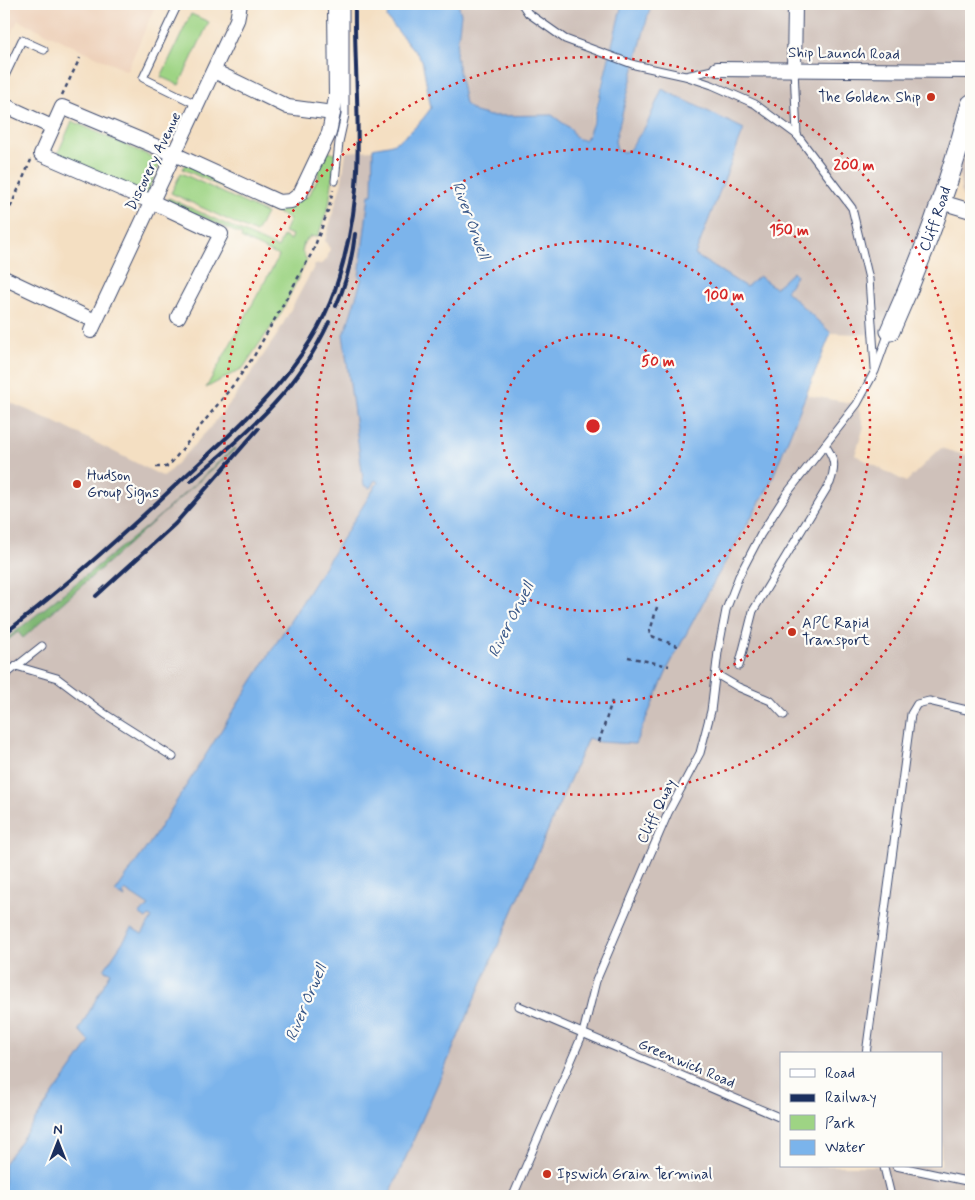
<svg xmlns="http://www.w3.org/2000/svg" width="975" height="1200" viewBox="0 0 975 1200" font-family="Mynerve,sans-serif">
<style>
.built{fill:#eed2bb}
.industrial{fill:#cfc1ba;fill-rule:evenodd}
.green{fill:#9ed484;stroke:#5c8271}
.forest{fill:#7eb672;stroke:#4c7268}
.water{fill:#7bb4eb;stroke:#4b72a4}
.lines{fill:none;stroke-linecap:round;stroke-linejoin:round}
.lane-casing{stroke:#3c496d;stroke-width:9}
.street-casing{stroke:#3c496d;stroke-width:16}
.secondary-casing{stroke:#3c496d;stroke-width:21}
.path{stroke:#3c496d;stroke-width:2.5;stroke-dasharray:4 4;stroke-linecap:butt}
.lane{stroke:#fff;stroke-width:7}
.street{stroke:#fff;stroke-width:14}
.secondary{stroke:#fff;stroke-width:19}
.rail{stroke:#1b2f5e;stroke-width:4}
.ring{fill:none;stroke:#d62828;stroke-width:2.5;stroke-dasharray:2.5 5}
.poi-dot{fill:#c8321e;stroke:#fdfcf7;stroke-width:2}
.labels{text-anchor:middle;stroke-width:4.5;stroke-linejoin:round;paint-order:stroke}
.street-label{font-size:15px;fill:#1b2f5e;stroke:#fdfcf7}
.poi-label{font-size:15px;fill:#1b2f5e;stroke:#fdfcf7;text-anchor:start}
.water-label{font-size:16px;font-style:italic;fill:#385788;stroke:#fdfcf7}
.centre{fill:#d62828;stroke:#fdfcf7;stroke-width:2.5}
.ring-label{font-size:15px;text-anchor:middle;font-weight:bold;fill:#d62828;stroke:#fdfcf7;stroke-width:4.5;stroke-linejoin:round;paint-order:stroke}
</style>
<rect width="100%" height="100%" fill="#fdfcf7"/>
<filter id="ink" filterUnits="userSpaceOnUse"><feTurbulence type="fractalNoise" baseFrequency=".02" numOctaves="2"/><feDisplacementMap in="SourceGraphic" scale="10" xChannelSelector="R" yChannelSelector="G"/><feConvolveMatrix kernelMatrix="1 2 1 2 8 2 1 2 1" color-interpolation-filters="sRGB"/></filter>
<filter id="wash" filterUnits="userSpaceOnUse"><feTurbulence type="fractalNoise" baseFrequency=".0096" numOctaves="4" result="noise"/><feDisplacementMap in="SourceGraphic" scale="20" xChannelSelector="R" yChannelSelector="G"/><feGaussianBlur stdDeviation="1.12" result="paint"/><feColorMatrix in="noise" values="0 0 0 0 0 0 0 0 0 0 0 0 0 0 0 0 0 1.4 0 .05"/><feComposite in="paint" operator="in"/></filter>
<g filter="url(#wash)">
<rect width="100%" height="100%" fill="#f4dfc2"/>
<path class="built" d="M4,4h152l-29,67 -109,-51 -14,28z"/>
<g class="industrial">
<path d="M458,4h164l-34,132 -4,4 -6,-1 -26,-24 -62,1 -15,-4 -10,-8 -3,-23 -7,-7 6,-60z"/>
<path d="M651,4h320v195l-9,-3 -5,-38 -74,177 -52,-2 -45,-42 10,-15 -21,12 -29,-1 -51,-32 49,-126 -82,-40 -15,35 -19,26 -5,2 -6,-1 -2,-10z"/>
<path d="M373,150l-1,45h-3l-10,82 3,1 -15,48 -4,8 21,151 11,-5 3,1 -226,359 -37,51 10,6 -2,-4 2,-3 24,17v9l3,2 -10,16 -10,-6 -26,42 5,2 -32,58 11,12 -86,122v-764l49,21 111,56 44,-47 27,-33 42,-62 38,-70 6,-1 6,-5 3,-10 -5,-8 17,-60 4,-29z"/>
<path d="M806,395l51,9 7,23 -9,28 51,27 35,-34 30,9v739h-582l199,-459 81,-71 46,-86 54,-94zM781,1054h160v112h-160z"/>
</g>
<g class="green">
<path d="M191,14l18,8 -30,63 -18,-8z"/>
<path d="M72,121l89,40 -15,34 -88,-42z"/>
<path d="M325,152l11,1 -7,52 -11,31 -8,1 -6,5 -2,10 5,8 -27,55 -23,32 -14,21 -37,20 73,-132 -38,-18 1,-3 -75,-34 2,-3 109,50 5,-12 7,4 2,-5 -8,-3 6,-13 -107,-50 3,-6 91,43 32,-10 10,-21 -2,-5z"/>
<path d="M181,173l85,40 -10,20 -85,-40z"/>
</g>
<path class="forest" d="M236,448l-213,190 -5,-6 -14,11v-2l157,-126 72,-66z"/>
<path class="water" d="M389,4h69l3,10 -5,41 9,49 10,8 15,4 62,-1 20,15c2,7 5,9 12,10l4,-4 6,-17 28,-115h29l-36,137 2,9 6,2 6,-2 18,-26 15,-35 82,40 -49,126 51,32 13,-11 16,12 18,-16 3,4 -10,15 45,42 -62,153 -54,94 -46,86 -34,78 -36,-2 -11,-4 -199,458h-385v-32l86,-122 -11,-12 32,-58 -7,-2 28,-42 10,6 10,-16 -3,-2 -3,3 -7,-5 10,-8 -24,-16 -2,3 2,5 -10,-6 37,-52 226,-358 -3,-2 -5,8 -6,-3 -21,-151 4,-8 15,-48 -3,-1 10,-82h3l1,-47c6,-2 14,-2 19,-4 16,-7 29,-22 39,-36l-9,-48 -35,-42z"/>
</g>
<g filter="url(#ink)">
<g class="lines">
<defs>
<g id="lane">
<path d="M178,4l-35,74 55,27"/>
<path d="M522,4l6,9 37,26 70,26 50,11 27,9 43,19 42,31 55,73 17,71 6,89"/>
<path d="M794,69l3,66"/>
<path d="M686,76l31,-7"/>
<path d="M4,78l18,-38 22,10"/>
<path d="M335,181l4,-39 6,-27v-111"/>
<path d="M16,666l41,12 48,36 68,43"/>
<path d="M739,666l14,-55 77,-128c6,-17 5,-24 -5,-38"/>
<path d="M716,674l22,13 33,14 13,14"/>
<path d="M4,676l38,-30"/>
<path d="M519,1006l262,112"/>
<path d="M866,1054l45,-340 6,-10 12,-3 42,10"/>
<path d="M896,1166l75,16"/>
<path d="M884,1167l7,29"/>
<path d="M513,1196l70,-163 13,-52 72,-168 32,-60 11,-42 7,-59 8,-42 13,-34 22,-42 27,-42 69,-88 18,-33 14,-39"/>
</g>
<g id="street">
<path d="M717,69l254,2"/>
<path d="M794,69l1,-65"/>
<path d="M214,71l74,36 45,6"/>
<path d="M4,105l48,22"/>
<path d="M941,202l30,9"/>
<path d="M4,278l91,43"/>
<path d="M178,317l43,-83 -62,-29 -118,-51 21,-47 112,47 105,48 12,-1 9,-7 29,-61 7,-35 -1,-92"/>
<path d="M91,331l146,-311 3,-16"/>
</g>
<g id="secondary">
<path id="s1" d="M890,331c33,-73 60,-150 81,-227"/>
</g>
</defs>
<use href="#lane" class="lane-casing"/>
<use href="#street" class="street-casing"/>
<use href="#secondary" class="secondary-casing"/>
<g class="path">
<path d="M62,95l18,-37"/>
<path d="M4,222l27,-62"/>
<path d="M156,467h10l6,-5 62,-78 20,-28 59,-105 16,-43 4,-18"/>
<path d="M657,607l-8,28 31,12"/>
<path d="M628,657l41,9"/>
<path d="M599,742l13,-41"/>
</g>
<use href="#lane" class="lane"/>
<use href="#street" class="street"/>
<use href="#secondary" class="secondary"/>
<g class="rail">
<path d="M336,306c11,-24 16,-46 19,-72"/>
<path d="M191,481c57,-50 105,-88 138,-159"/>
<path d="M96,596l79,-72 83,-95"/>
<path d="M4,634c61,-47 119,-99 175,-152 63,-59 136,-119 160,-205 10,-34 17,-71 18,-107 3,-54 -3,-111 -2,-166"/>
</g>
</g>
</g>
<g class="ring">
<circle cx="593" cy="426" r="92"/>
<circle cx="593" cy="426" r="185"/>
<circle cx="593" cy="426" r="277"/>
<circle cx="593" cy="426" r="369"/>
</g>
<g class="poi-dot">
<circle cx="931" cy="97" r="5"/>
<circle cx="77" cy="484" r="5"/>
<circle cx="792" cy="632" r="5"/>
<circle cx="547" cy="1174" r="5"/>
</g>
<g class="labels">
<g class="street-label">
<text transform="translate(844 53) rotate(1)" y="5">Ship Launch Road</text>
<text transform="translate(153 161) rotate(-64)" y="5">Discovery Avenue</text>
<text dy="5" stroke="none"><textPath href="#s1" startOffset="121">Cliff Road</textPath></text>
<text transform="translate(656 811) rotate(-64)" y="5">Cliff Quay</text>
<text transform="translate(687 1063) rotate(23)" y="5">Greenwich Road</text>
</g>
<g class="poi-label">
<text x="921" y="102" text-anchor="end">The Golden Ship</text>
<text x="87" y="480">Hudson<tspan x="87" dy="17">Group Signs</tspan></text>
<text x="802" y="628">APC Rapid<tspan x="802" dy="17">Transport</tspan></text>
<text x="557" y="1179">Ipswich Grain Terminal</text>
</g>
<g class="water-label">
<text transform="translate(472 220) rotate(70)" y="6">River Orwell</text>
<text transform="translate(510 619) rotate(-63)" y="6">River Orwell</text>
<text transform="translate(305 1002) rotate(-67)" y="6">River Orwell</text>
</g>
</g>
<circle cx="593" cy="426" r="8" class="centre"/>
<g class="ring-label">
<text x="854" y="170">200 m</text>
<text x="789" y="235">150 m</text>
<text x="724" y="300">100 m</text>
<text x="658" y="366">50 m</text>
</g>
<rect width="975" height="1200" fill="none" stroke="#fdfcf7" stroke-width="20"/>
<rect x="780" y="1052" width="162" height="115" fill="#fdfcf7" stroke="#a3aaba"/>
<rect x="790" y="1069" width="25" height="8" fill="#ffffff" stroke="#a3aaba"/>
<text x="825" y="1078" font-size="15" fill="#1b2f5e">Road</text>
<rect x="790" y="1094" width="25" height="8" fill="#1b2f5e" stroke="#a3aaba"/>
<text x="825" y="1102" font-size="15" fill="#1b2f5e">Railway</text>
<rect x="790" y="1115" width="25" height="15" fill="#9ed484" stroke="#a3aaba"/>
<text x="825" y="1128" font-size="15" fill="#1b2f5e">Park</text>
<rect x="790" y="1140" width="25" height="15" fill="#7bb4eb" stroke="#a3aaba"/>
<text x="825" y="1152" font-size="15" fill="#1b2f5e">Water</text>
<g transform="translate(58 1142)" stroke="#fdfcf7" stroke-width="4" paint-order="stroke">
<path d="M0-4L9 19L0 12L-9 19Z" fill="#1b2f5e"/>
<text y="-8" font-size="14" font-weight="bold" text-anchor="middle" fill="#1b2f5e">N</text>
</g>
</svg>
